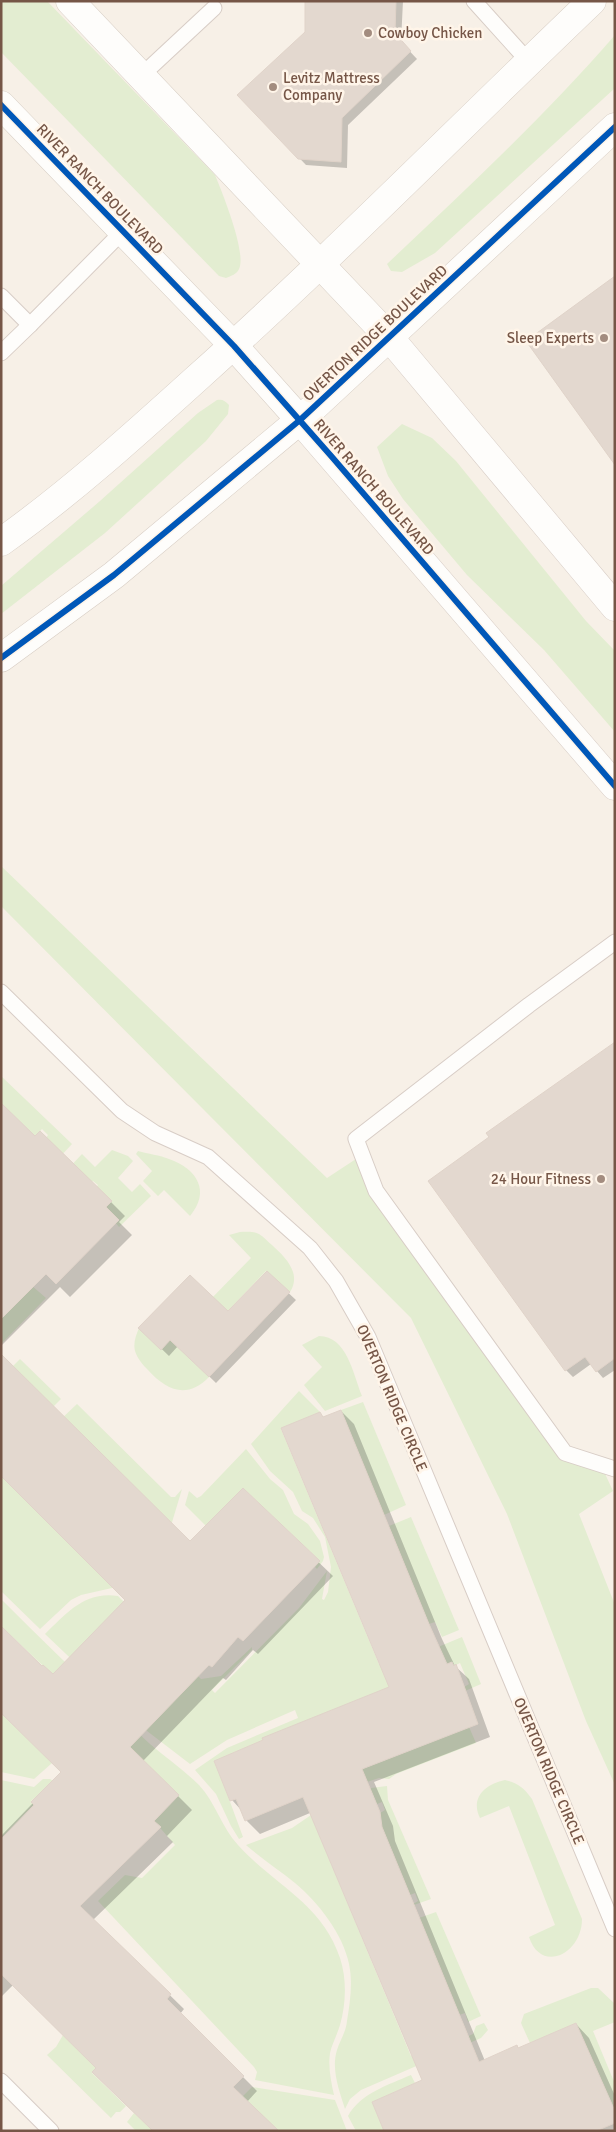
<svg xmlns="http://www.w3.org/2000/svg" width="616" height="2132" viewBox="0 0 616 2132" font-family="Signika,sans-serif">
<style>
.green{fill:#e3edd1}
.shadow{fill:#0003}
.building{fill:#e3d8cf;stroke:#e0d3c9}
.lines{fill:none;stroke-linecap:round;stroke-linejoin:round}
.lane-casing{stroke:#d8cdc6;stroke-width:17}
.street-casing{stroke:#d8cdc6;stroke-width:29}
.secondary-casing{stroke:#d7cdc4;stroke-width:29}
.lane{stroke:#fefdfb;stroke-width:15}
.street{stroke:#fefdfb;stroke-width:28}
.secondary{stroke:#fefdfb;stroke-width:28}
.cycleway-casing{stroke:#fff5e9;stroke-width:9}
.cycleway{stroke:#0057b8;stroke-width:6}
.poi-dot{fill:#a38c7f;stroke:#fff5e9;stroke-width:2}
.labels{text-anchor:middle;stroke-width:5;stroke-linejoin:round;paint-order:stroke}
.poi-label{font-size:15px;fill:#765647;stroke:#fff5e9;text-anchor:start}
.street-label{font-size:15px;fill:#765647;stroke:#fff5e9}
</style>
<rect width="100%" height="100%" fill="#f7f0e7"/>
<g class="green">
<path d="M1,1h46l168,174c7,17 32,78 24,94 -2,5 -8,7 -13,9l-7,-2 -218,-224z"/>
<path d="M615,35v53l-180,165 -33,19 -11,-1 -4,-7c78,-74 157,-147 228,-229z"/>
<path d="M217,400c6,-1 8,1 12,5l-1,9 -22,27 -101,92 -104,81v-28l99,-85 98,-88z"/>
<path d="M402,424l30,14 24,23 130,160 29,30v81l-71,-82 -77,-75 -64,-76 -15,-23 -11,-29z"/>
<path d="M1,866l326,312 35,-23 14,36 189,262 36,12 12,26 -34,23 36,91v180l-29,-64 -79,-207 -96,-196 -410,-412z"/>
<path d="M1,1076l71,68 -15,16 -11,-22 2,-3 -6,-6 -7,7 -34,-33z"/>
<path d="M112,1150l16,6 5,5 -15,17 14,14 8,-8 11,12 -32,31 -28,-34 7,-8 -5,-4 -1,1 -24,-13 14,-15 13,13z"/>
<path d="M138,1151c10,3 22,4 31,8 28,10 42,32 21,57l-26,-26 -6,6 -15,-15 9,-10 -16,-17z"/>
<path d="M240,1232c6,0 13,-1 19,2 5,3 9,8 13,11 13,12 30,28 18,47l-24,-21 -80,84 23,22c-22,23 -43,13 -61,-7 -5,-5 -11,-12 -13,-19 -2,-8 1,-16 4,-23l23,21 89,-91 -22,-23z"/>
<path d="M1,1267l30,18 15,13 -45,46v-25l26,-26z"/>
<path d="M319,1336c28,0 34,38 43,60l-37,15 -21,-26 18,-18 -20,-22z"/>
<path d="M20,1359l41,40 -8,8 -52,-29z"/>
<path d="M299,1391l21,21 -39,17 98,235 35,-7 48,-20 19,47 -16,7 -1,-4 5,-3 -9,-21 -6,3 -2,-4 -189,76v2l-48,21 28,76 -4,2 -8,-13 -15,-32 -21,-24 32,-22 71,-30 -3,-8 -68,30 -37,24 -43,-33 -102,-97c21,-20 39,-43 73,-38l83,83 20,-3 31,-29v3l-40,40 3,3 84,-85 28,-37 -5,28 2,1 4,-8 3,-25 -6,-30 -12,-19 -11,-7 -9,-19 -23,-21 -19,-27z"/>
<path d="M363,1402l43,103 -22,10 -43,-105z"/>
<path d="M77,1404l94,93h4l7,-8 -12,40 -58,59 -31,7 -10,5 -31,29 -39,-38v-115z"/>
<path d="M246,1449l24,30 13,11 11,24 14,10 12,17 4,16 -1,4 -6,8 -2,-2 5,-6 -77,-73 -37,38 -21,-21 4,-14 8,7 4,-2z"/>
<path d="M411,1517l48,113 -17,7 -7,-15 -6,2 -40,-98z"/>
<path d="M1,1599c40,40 81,80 122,118 9,9 18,19 27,27 16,14 34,26 49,41 17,18 22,42 39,60 36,40 84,58 102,113 7,21 6,46 0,67 -3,10 -8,19 -10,28 -2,14 1,29 4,42l-79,-15 2,-8 -3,-5 -156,-166 27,-26 17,3 33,-33 -21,-24 25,-26 -178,-169z"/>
<path d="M1,1713l51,50 -18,16 -33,-7z"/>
<path d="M469,1727l7,16 -80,31 -7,5 -10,-1 -24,8 -5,-12z"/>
<path d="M43,1779h7l6,4 -11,6 -14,12 8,8 -38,30v-59l33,7z"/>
<path d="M505,1780c13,3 19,8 27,19l50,120c0,35 -41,55 -53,18l26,-12 -46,-119 -29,12c-10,-20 5,-34 25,-38z"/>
<path d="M387,1786l1,14 43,99 -17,6 -1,-1 5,-3 -3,-8 -5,2 -35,-79 10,-6 -3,-8 -5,2 -23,-10 17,-6z"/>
<path d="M317,1811l-5,7 99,238 33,-9 29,-13 3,-8 8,-3 4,7 -7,8 -120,52 -11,9 -5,10c-6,-19 -14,-40 -8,-59 3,-10 9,-18 10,-29 3,-19 6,-38 2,-57 -6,-30 -31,-62 -54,-81 -16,-13 -33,-24 -49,-38l46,-17z"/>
<path d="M436,1912l45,104 -13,6 -3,-9 -6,2 -40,-97z"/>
<path d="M591,1988h7l17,16v18l-22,9 22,53v27l-39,-88 -46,20 -9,-20 3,-9z"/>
<path d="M63,2035l33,33 -4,5 34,33 -6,6h-4l-5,6 -64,-63 9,-8z"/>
<path d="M411,2075l4,8 -43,19 12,29h-28l-8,-15c13,-23 40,-31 63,-41z"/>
<path d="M252,2087l83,13 12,31h-68l-54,-17z"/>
<path d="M134,2113l19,18h-17l-9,-9z"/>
</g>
<g class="shadow">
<path d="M306,1h97l-2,41 16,17 -69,66 -1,43 -41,-3 -67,-70 68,-62z"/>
<path d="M615,1043v327l-12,8 -12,-14 -18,13 -7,-7z"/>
<path d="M1,1105l34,33 5,-5 71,69 14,14 -6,6 13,13 -62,62 -10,-10 -59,59z"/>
<path d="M267,1273l29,27 -80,83 -38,-37 -9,10 -29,-28 88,-15z"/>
<path d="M341,1411l13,13 88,215 13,27 14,13 21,58 -116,45 19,44 2,15 90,220 34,-12 57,-25 13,14 26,58v35h-230l38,-50 -113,-268 -50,21 -14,-14 -4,-9 -10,-11 158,-112 -70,-274 4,4z"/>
<path d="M243,1490l90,86 -75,78 -5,-4 -27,30 -3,-2 -80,83 49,49 -25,26 6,6 -80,78 91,89 -4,5 77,77 -10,11 -150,-34 -84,-83 -12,12v-161l62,-64 -21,-104 11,8 74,-76 63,-57z"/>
</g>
<g class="building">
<path d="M305,1h91l-1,32 16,18 -69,67 -1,44 -43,-3 -61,-64 68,-63z"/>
<path d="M615,276v189l-89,-124z"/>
<path d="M615,1042v316l-19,14 -11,-15 -20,14 -137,-190 61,-44 -3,-4z"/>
<path d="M1,1103l34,33 5,-5 72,70 -6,6 13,13 -63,64 -10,-10 -45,45z"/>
<path d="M267,1271l23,21 -81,85 -39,-37 -9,10 -23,-22 52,-53 38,36z"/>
<path d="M1,1354l189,187 53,-53 77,73 -77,80 -5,-4 -26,30 -3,-2 -79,82 49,48 -25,26 7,6 -81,79 91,88 -4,5 77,77 -11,11 46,44h-126l-61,-59 4,-4 -95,-94v-135l33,-34 -3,-3 30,-30 -60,-59v-87l41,40 1,-1 10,9 72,-74 -124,-124z"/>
<path d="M341,1410l88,214 18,40 5,-2 2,4 2,-2 22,60 -116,45 18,43 2,15 97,235 38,-17 1,3 58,-25 39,88v12l-19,8h-212l-12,-29 50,-22 -119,-283 -58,24 -9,-22 -6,2 -16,-40 49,-21 -1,-2 127,-51 -108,-259 39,-16 3,5z"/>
</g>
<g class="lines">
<defs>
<g id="lane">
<path d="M474,1l55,61"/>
<path d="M141,76l73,-68"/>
<path d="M1,296l29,29 93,-94"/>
<path d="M1,353l29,-28"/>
<path d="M615,942l-86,63 -173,134 20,52 189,262 50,16"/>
<path d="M1,992l121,119 33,22 53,24 102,91 26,33 32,56 247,592"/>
<path d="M1,2081l50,50"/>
</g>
<g id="street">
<path d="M389,337l226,270"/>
<path d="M300,420l315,366"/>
</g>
<g id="secondary">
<path d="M70,1l319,336"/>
<path d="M1,105l233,241 66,74"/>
<path d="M1,542c69,-49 132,-106 195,-163 136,-122 264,-252 396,-378"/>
<path d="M1,658l113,-83 186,-155 315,-293"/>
</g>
</defs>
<use href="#lane" class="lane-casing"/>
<use href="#street" class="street-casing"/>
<use href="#secondary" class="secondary-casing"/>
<use href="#lane" class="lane"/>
<use href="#street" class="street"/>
<use href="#secondary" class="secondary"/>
<defs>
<g id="cycleway">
<path d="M1,105l233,241 98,111 283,329"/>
<path d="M1,658l113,-83 186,-155 315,-293"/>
</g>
</defs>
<use href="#cycleway" class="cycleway-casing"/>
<use href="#cycleway" class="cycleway"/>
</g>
<g class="poi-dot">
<circle cx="368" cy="33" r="5"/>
<circle cx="273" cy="87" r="5"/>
<circle cx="604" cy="338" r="5"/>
<circle cx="601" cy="1179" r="5"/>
</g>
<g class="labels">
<g class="poi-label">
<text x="378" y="38">Cowboy Chicken</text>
<text x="283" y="83">Levitz Mattress<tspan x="283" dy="17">Company</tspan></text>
<text x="594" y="343" text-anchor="end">Sleep Experts</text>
<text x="591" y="1184" text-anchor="end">24 Hour Fitness</text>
</g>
<g class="street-label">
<text transform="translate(100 189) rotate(46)" y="5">RIVER RANCH BOULEVARD</text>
<text transform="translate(375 333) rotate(-43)" y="5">OVERTON RIDGE BOULEVARD</text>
<text transform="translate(374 487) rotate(49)" y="5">RIVER RANCH BOULEVARD</text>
<text transform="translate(392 1398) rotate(67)" y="5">OVERTON RIDGE CIRCLE</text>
<text transform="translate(549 1771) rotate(67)" y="5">OVERTON RIDGE CIRCLE</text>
</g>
</g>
<rect width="616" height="2132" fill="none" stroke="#765647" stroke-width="5"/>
</svg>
